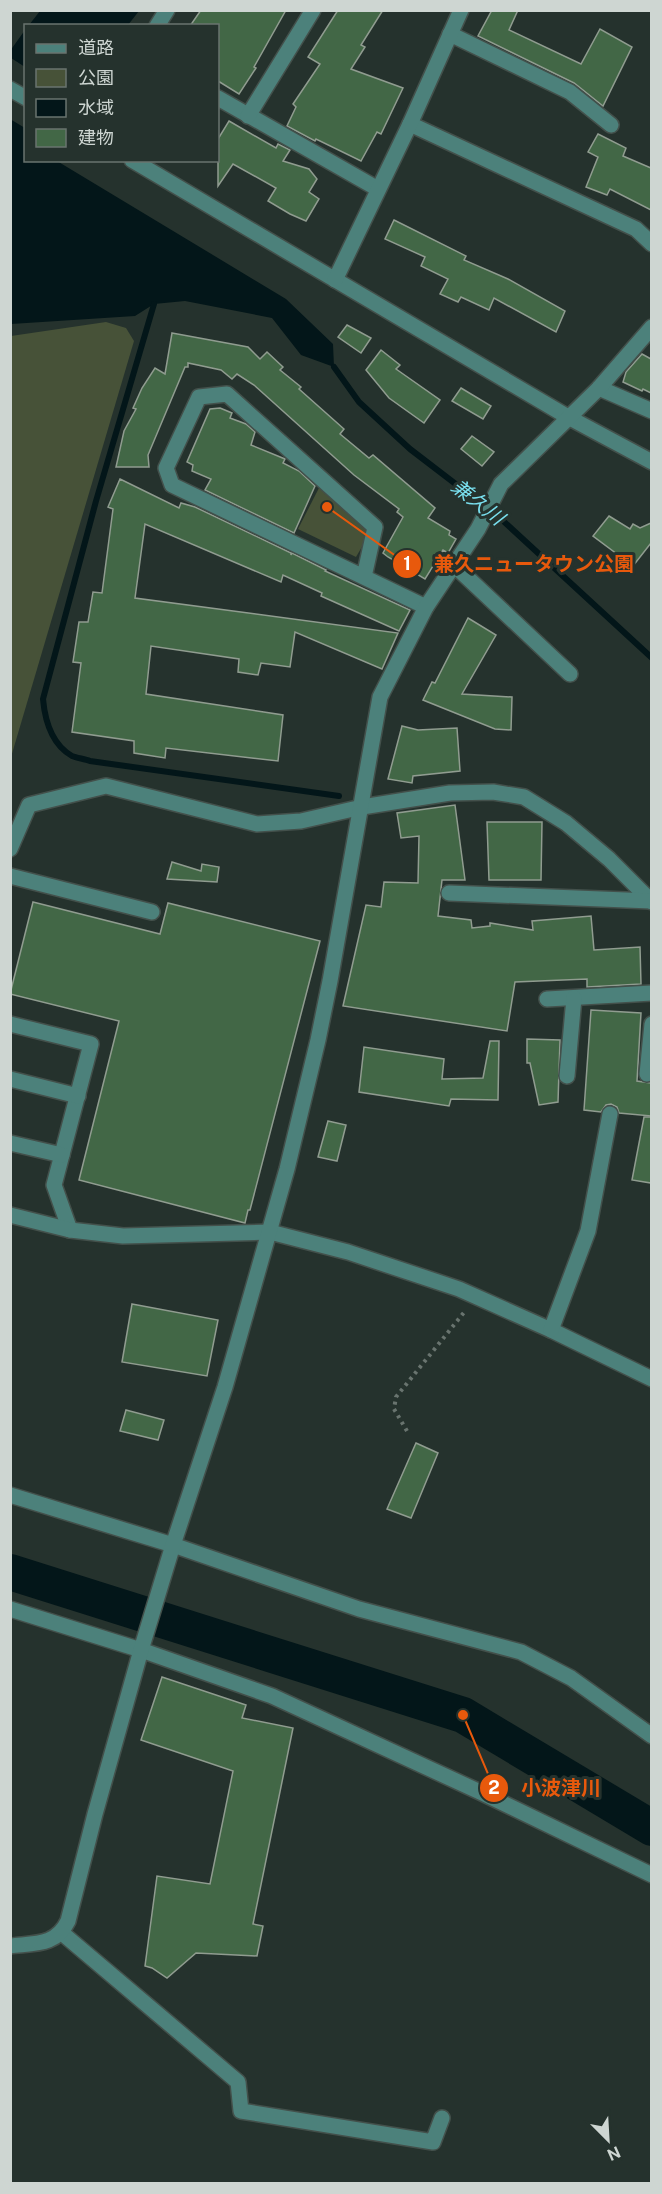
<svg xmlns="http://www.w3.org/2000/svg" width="662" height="2194" viewBox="0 0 662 2194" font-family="'Public Sans','Noto Sans JP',sans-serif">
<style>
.green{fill:#475238}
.water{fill:#031619}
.pier{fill:#25322d}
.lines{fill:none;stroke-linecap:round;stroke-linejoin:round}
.stream{stroke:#031619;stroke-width:6}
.river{stroke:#031619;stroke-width:36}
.building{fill:#426746;stroke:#909c90;stroke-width:1.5}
.minor-casing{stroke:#43504b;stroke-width:18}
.path{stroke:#69746f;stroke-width:4;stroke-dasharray:3 4.5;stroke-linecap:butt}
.minor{stroke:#4c817b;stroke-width:15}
.labels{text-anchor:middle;stroke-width:6;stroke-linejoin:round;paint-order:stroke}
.water-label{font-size:20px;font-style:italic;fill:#79dfee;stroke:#25322d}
.leader{fill:none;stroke:#e8590c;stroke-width:2}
.callout-dot{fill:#e8590c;stroke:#25322d;stroke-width:2}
.mark-label{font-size:18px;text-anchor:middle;font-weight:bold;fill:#fff}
.callout-label{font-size:20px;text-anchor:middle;font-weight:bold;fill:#e8590c;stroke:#25322d;stroke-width:6;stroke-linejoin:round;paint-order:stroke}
</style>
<rect width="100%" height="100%" fill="#25322d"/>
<g class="green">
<path d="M106,322l20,6 8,13 -123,416v-421z"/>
<path d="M321,484l49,49 -14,24 -58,-28z"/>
</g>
<g class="water">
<path d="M40,11v-1l99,1 -11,14h-99z"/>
<path d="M25,30l1,130 31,1 229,138 47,45 1,23 -33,-12 -29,-37 -87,-17 -31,3 -19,12 -124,8 -1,-273z"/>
</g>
<path class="pier" d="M11,58l14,9v61l-15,-9z"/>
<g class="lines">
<g class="stream">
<path d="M154,304l-58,197 -53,198c2,22 8,45 29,57 5,2 13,3 18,5l249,35"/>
<path d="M334,367l25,35 51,47 90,69 152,140"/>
</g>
<path class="river" d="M10,1572l453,143 189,113"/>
</g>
<g class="building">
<path d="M201,10h85l-32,57 2,1 -17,26 -21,-13v-55h-28z"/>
<path d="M338,10h45l-22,35 4,2 -14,22 52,19 -22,46 -4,-2 -16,29 -45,-22 -1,2 -28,-15 9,-19 -3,-3 27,-40 -12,-7z"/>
<path d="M492,10h26l-9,20 72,34 19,-35 32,18 -29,59 -29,-23 -96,-47z"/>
<path d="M229,121l47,27 2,-4 12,6 -7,11 26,8 8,10 -8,13 10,7 -13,22 -16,-7 -22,-13 8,-13 -43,-24 -15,22v-47z"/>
<path d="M598,134l28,14 -3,8 28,12v42l-41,-21 -3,6 -21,-8 12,-30 -10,-5z"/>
<path d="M394,220l72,36 -2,4 44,19 57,32 -9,21 -62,-34 -5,12 -28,-13 -3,5 -18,-8 8,-15 -27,-13 4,-9 -40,-18z"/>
<path d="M347,325l24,13 -10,15 -23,-16z"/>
<path d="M172,333l76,14 12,12 7,-7 16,15 -3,3 21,17 -2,2 45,40 -4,5 29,24 4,-3 62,53 -7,10 22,13 -1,4 7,4 -8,14 -5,-3 -18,29 -37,-22 -5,-4 20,-36 -6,-5 2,-3 -45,-34 -100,-90 -17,-11 -5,5 -11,-9 -33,-7v4h-3l-37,88 1,12h-33l8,-36 12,-22 -3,-1 9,-20 13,-20 10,6z"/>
<path d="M381,350l19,15 -4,4 44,31 -16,23 -35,-25 -23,-28z"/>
<path d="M642,354l9,5v34l-8,-4 -1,2 -19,-9 3,-10z"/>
<path d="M461,388l30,18 -8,13 -31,-18z"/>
<path d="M220,408l12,5 -2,5 16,6 9,8 -4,13 34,14 -2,4 16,8 16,15 -21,47 -89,-43 6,-11 -19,-8 1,-6 -6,-3 23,-53z"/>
<path d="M472,436l22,16 -12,14 -21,-17z"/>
<path d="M120,479l59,29 2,-5 14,4 96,46v2l1,-2 34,17 -1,1 85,39 -11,21 -78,-35 1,-3 -39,-18 -2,7 -136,-58 -10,74 263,35 -16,36 -87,-37 -5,35 -29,-4 -3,12 -20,-3 1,-13 -88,-13 -5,48 137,21 -5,46 -112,-13 -1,10 -31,-5v-12l-62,-9 9,-69 -8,-1 6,-40h9l5,-30 9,1 11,-84 -5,-2z"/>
<path d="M609,516l21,13 3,-5 7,4 11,-5v20l-18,23 -40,-30z"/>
<path d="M468,618l28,17 -34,59 50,3 -1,33 -16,-1 -72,-29 9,-18 3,1z"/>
<path d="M402,726l16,4 39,-2 3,43 -47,5 -1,7 -24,-4z"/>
<path d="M455,805l10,75h-23l-4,36 33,4 1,8 18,-2v-3l43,7 -1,-9 59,-5 3,34 46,-3 1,37 -54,3v-8l-72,3 -8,49 -164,-25 23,-101 15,2 3,-25 34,1 1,-47 -18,2 -4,-25z"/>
<path d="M487,822h55l-1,58h-52z"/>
<path d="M172,862l29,9 1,-7 17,3 -2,15 -50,-3z"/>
<path d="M33,902l127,32 8,-31 152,38 -70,269h-2l-3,13 -166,-43 40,-159 -109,-27z"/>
<path d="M591,1010l50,3 -4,68 14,2v33l-32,-3 -2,-6 -6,-3 -5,1 -5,7 -17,-2z"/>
<path d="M527,1039l33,1 -2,62 -19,3 -9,-42h-3z"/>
<path d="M490,1041h9l-1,59 -47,-1 -2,7 -90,-14 5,-45 80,12 -2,20 41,-1z"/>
<path d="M644,1117h7v66l-19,-3z"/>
<path d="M328,1121l18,4 -9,36 -19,-4z"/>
<path d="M132,1304l86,16 -11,56 -85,-14z"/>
<path d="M126,1410l38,10 -6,20 -38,-9z"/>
<path d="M416,1443l22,10 -27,65 -24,-9z"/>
<path d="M162,1677l84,28 -4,13 51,10 -40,196 10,2 -6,30 -61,-3 -29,25 -15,-10 -7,-2 12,-90 53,8 23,-113 -92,-31z"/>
</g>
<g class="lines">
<defs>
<g id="minor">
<path d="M157,26l10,-16"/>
<path d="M450,34l120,58 41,33"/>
<path d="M10,89l16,9"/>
<path d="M218,98l160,91"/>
<path d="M248,116l65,-106"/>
<path d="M410,124l226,105 16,15"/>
<path d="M132,160l436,257 84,45"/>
<path d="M335,280l75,-156 51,-114"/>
<path d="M599,388l53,23"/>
<path d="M454,565l116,109"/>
<path d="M364,577l11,-50 -148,-133 -28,3 -33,71 6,17 254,122"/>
<path d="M10,849l19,-44 77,-19 151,38 44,-3 61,-14 88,-14 43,-1 31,5 42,26 43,36 43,43"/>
<path d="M10,876l142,36"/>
<path d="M449,893l202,8"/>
<path d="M547,999l105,-6"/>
<path d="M10,1024l81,20 -37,141 16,45"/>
<path d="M647,1074l5,-50"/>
<path d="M567,1076l7,-78"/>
<path d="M10,1079l68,17"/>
<path d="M10,1143l52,12"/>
<path d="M10,1215l60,15 53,6 147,-4 78,20 111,37 92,41 101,49"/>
<path d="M551,1330l37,-99 22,-117"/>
<path d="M10,1495l163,50 186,64 162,43 50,26 81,58"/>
<path d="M10,1609l131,41 131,46 208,96 172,83"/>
<path d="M62,1933l176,149 3,29 192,31 9,-24"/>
<path d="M10,1946c25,-3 46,0 58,-25l27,-107 46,-164 32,-105 52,-158 62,-218 31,-129 12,-59 50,-284 46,-90 52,-78 23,-45 98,-96 53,-61"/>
</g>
</defs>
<use href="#minor" class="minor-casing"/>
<path class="path" d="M407,1431l-13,-22 2,-12 70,-87"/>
<use href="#minor" class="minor"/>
</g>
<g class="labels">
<g class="water-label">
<text transform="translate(478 502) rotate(38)" y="7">兼久川</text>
</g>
</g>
<path class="leader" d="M327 507L407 564M463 1715L494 1788"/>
<g class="callout-dot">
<circle cx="327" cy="507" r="6"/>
<circle cx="463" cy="1715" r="6"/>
<circle cx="407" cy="564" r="15"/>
<circle cx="494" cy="1788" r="15"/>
</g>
<g class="mark-label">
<text x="407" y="570">1</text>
<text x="494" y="1794">2</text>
</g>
<g class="callout-label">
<text x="534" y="571">兼久ニュータウン公園</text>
<text x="561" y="1795">小波津川</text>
</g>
<rect width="662" height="2194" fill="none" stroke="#ced6d2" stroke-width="24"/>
<rect x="24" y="24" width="195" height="138" fill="#25322d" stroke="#69746f" stroke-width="1.5"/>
<rect x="36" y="44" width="30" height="9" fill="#4c817b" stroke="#69746f" stroke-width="1.5"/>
<text x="78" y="54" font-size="18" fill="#ced6d2">道路</text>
<rect x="36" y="69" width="30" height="18" fill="#475238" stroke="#69746f" stroke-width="1.5"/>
<text x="78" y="84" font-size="18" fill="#ced6d2">公園</text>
<rect x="36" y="99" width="30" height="18" fill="#031619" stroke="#69746f" stroke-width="1.5"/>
<text x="78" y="114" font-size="18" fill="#ced6d2">水域</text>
<rect x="36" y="129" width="30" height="18" fill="#426746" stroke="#69746f" stroke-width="1.5"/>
<text x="78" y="144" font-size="18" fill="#ced6d2">建物</text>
<g transform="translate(608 2140) rotate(156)" stroke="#25322d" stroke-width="4.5" paint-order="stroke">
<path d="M0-4.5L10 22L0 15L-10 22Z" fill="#ced6d2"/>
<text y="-9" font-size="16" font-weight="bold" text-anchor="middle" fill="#ced6d2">N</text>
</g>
</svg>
